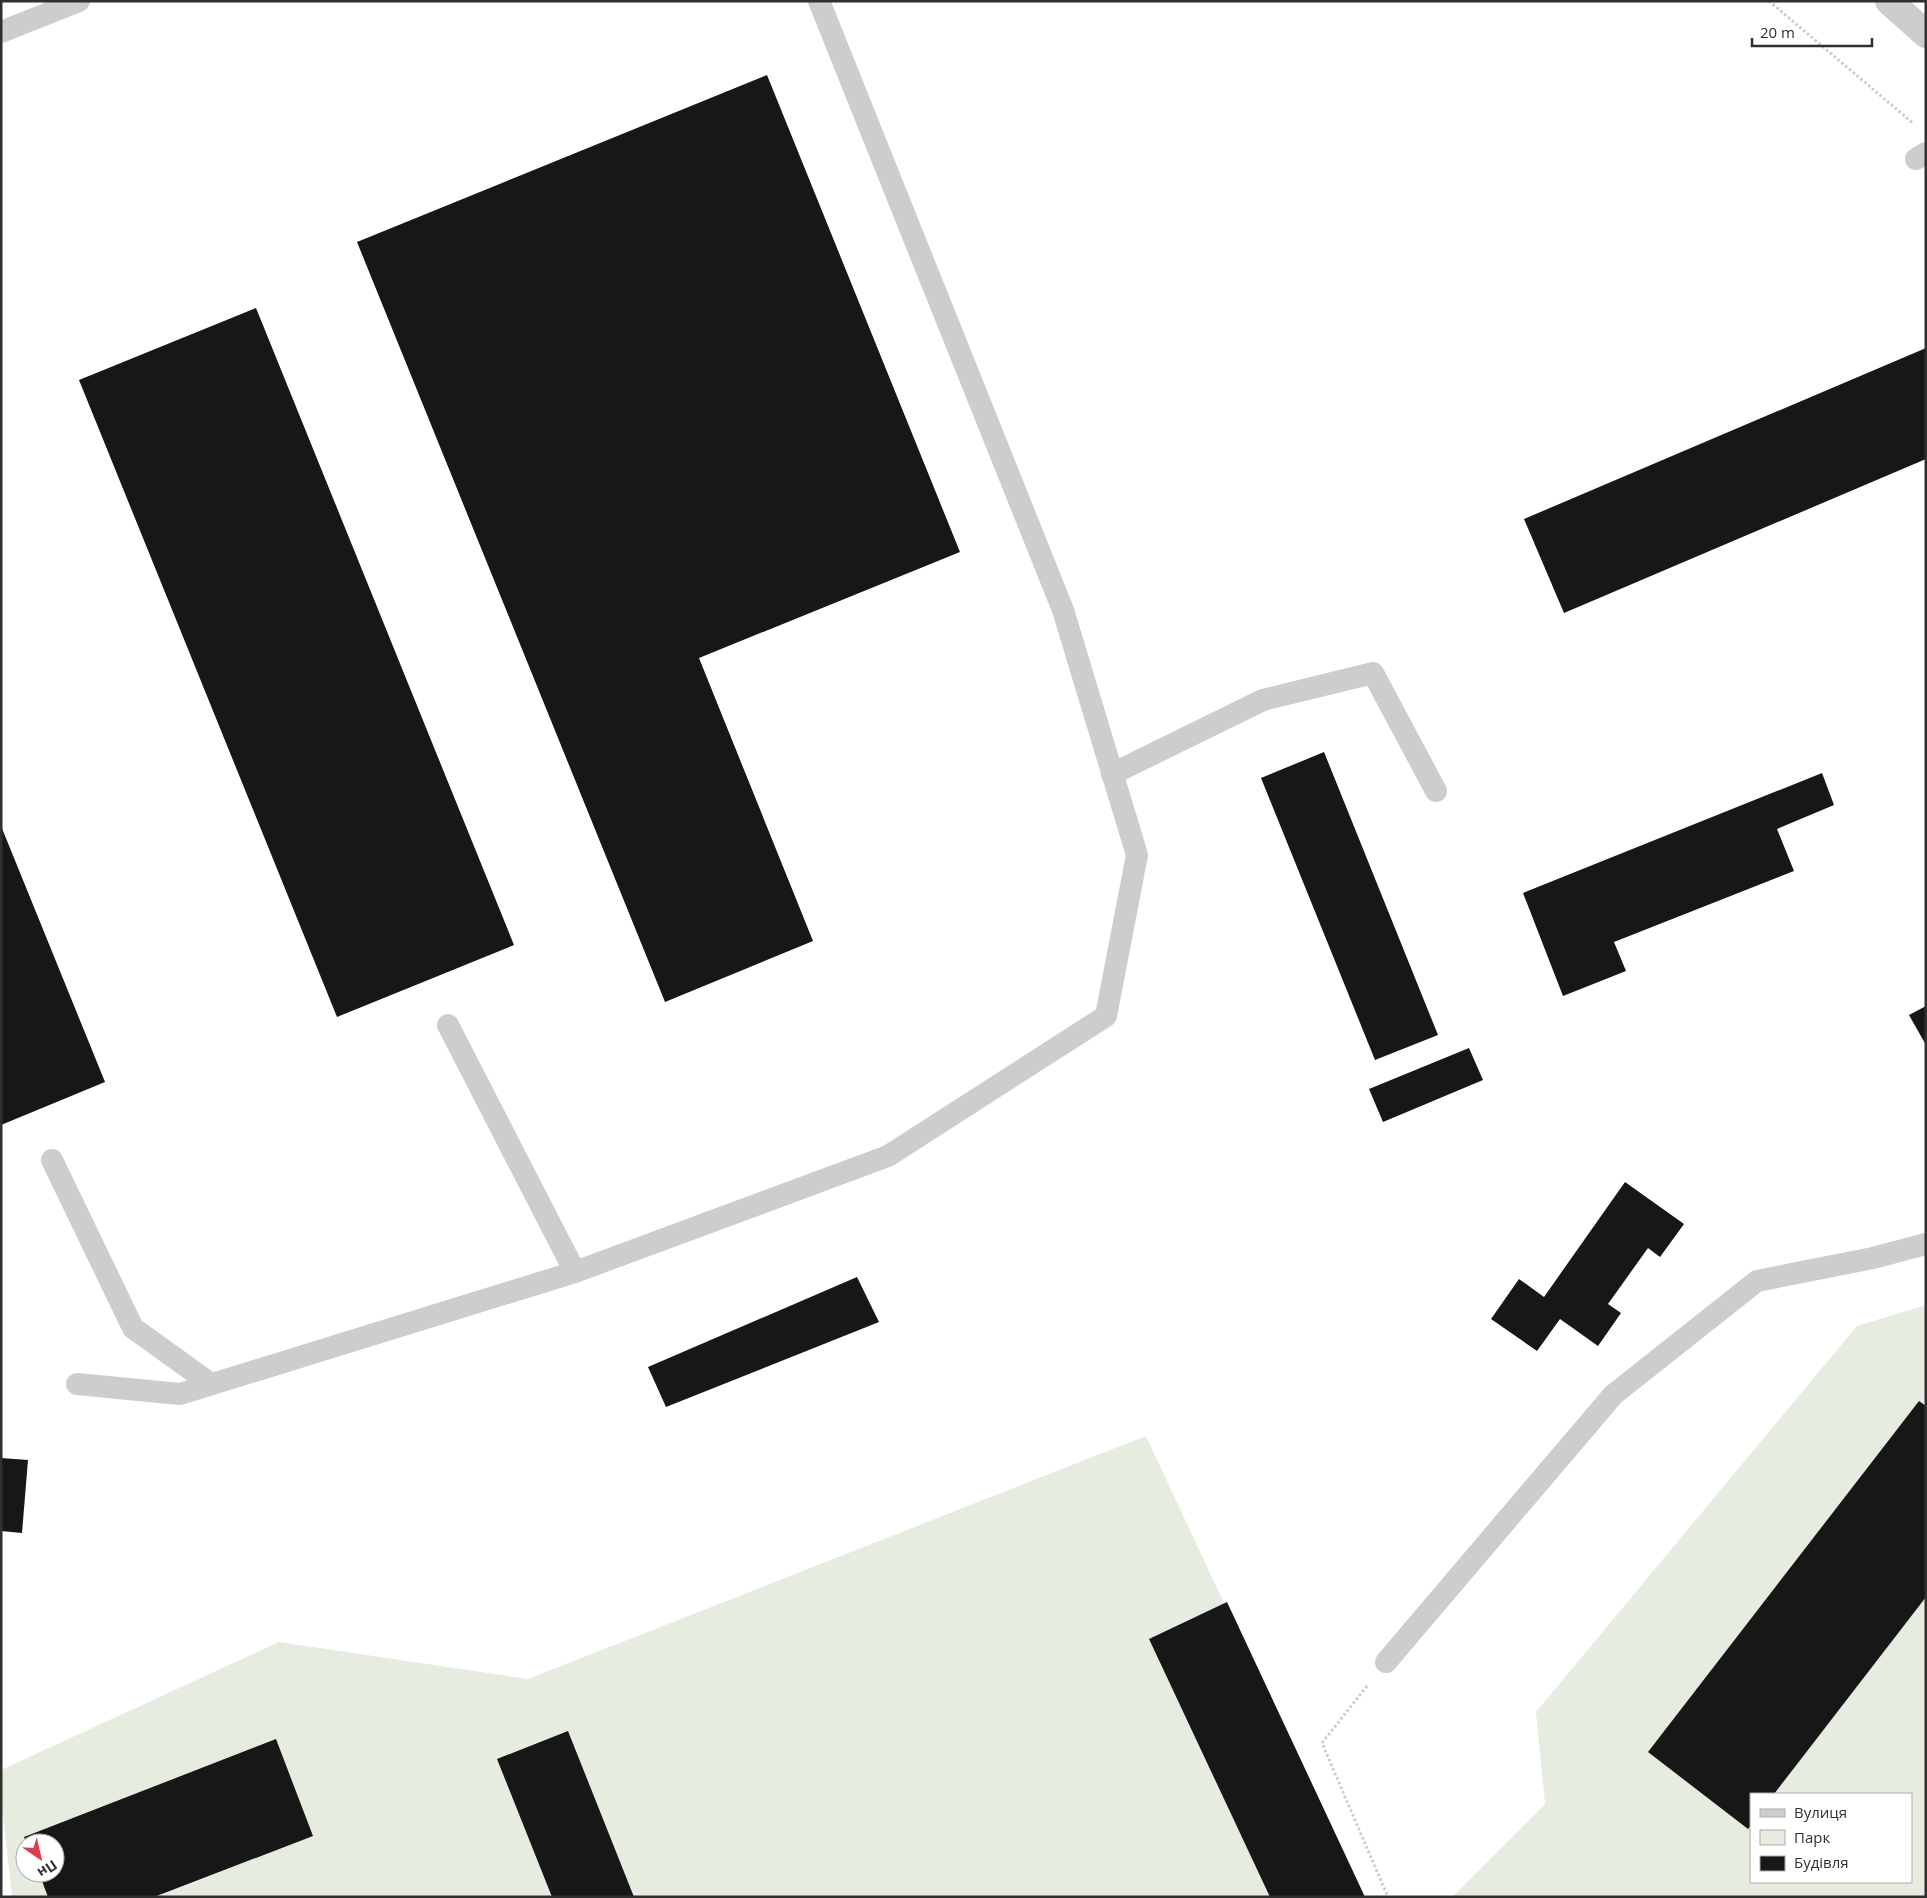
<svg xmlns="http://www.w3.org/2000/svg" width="1927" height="1898" viewBox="0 0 1927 1898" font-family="'Open Sans',sans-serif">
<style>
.green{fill:#e6ecdf;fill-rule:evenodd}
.building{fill:#171717}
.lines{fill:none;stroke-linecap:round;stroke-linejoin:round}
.path{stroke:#cdcdcd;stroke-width:3;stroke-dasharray:2.5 2.5;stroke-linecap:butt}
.service{stroke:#cdcdcd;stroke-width:22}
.minor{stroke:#cdcdcd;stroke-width:28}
</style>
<rect width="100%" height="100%" fill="#fff"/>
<g class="green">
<path d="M1926,1305v592h-474l93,-93 -9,-92 321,-386zM1751,1794h160v88h-160z"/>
<path d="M1146,1436l215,461h-1349l-11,-99v-28l278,-128 249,37zM25,1843h30v30h-30z"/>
</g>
<g class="building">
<path d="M767,75l193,477 -261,106 114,283 -148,61 -308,-760z"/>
<path d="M256,308l258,637 -177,72 -258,-637z"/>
<path d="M1926,348v111l-362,154 -40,-94z"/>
<path d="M1324,752l114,283 -63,25 -114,-282z"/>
<path d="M1822,773l12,32 -57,24 17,42 -180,71 12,29 -63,25 -40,-103z"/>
<path d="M1,826l104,256 -104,43z"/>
<path d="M1926,1006v39l-17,-30z"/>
<path d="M1469,1048l14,32 -100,42 -14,-33z"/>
<path d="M1625,1182l59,42 -24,33 -12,-9 -40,56 13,9 -23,33 -38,-27 -23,32 -46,-32 28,-40 25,18z"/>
<path d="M857,1277l22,45 -213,85 -18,-40z"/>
<path d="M1919,1401l7,5v191l-152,197h-23v31l-3,4 -100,-77z"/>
<path d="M1,1458l27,2 -6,73 -21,-2z"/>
<path d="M1227,1602l138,295h-95l-121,-258z"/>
<path d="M568,1731l66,166h-82l-55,-138z"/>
<path d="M276,1739l37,97 -159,61h-106l-9,-24h16v-30h-28l-3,-6z"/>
</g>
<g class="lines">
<g class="path">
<path d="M1769,1l145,123"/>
<path d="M1367,1686l-45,57 66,154"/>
</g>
<g class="service">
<path d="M1,32l78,-31"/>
<path d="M1916,159l10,-6"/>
<path d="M1112,774l151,-74 110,-27 63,118"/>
<path d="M448,1025l127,247 313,-116 218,-140 31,-161 -74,-245 -244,-609"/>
<path d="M52,1160l81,168 78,56"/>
<path d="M77,1384l103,10 395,-122"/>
<path d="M1386,1662l227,-267 144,-114 116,-23 53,-14"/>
</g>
<path class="minor" d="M1889,1l37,33"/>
</g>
<rect width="1927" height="1898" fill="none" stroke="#303030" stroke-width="5"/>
<rect x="1750" y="1793" width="162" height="90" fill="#ffffff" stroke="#acacac"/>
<rect x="1760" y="1809" width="25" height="8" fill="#cdcdcd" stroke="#acacac"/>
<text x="1794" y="1818" font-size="15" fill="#303030">Вулиця</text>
<rect x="1760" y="1830" width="25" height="15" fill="#e6ecdf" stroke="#acacac"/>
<text x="1794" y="1843" font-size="15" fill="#303030">Парк</text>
<rect x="1760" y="1856" width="25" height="15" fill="#171717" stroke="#acacac"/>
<text x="1794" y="1868" font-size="15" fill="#303030">Будівля</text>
<g transform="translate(40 1858) rotate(146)"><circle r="24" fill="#ffffff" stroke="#acacac"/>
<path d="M0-4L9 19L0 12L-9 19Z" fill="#dd3c4c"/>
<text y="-8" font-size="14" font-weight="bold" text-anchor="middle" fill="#303030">Пн</text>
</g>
<path d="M1752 38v8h120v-8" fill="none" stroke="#303030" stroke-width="2.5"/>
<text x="1760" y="38" font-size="15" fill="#303030" stroke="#ffffff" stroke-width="4" paint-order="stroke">20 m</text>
</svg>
